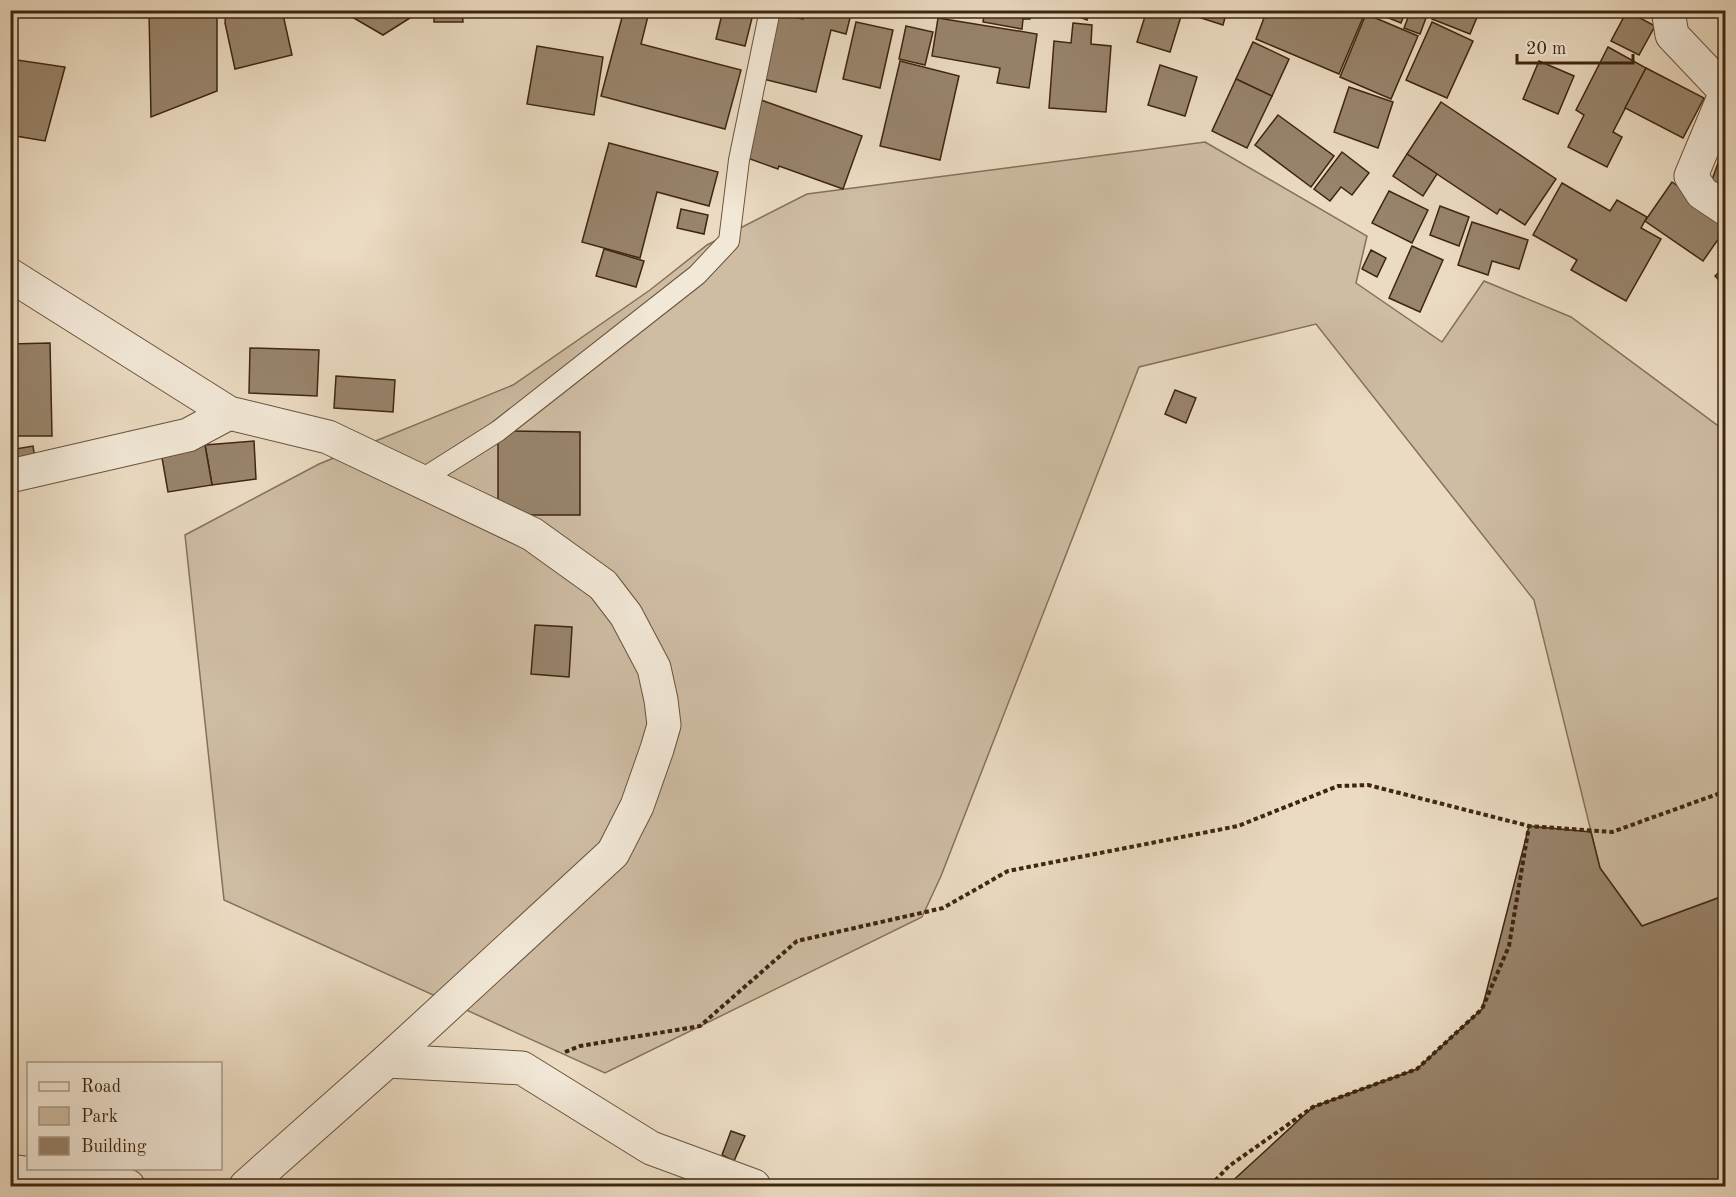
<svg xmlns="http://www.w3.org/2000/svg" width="1736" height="1197" viewBox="0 0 1736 1197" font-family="'Old Standard TT',serif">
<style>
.green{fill:#cebca3;stroke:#867158;stroke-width:1.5}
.building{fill:#98846c;stroke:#3e260e;stroke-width:1.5}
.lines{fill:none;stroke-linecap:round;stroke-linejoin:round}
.lane-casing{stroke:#69533b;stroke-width:22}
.street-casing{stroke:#69533b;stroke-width:35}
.path{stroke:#3e260e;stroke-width:4;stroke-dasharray:4.5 3;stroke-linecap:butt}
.lane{stroke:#f2e8d7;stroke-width:20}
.street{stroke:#f2e8d7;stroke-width:33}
</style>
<rect width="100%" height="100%" fill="#ebdbc2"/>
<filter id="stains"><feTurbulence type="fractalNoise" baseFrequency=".00333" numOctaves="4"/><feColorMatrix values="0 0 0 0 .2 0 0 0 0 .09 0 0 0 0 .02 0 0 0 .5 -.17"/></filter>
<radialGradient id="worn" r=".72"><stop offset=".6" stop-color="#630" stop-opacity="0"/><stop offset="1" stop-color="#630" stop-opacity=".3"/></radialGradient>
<path class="green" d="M1205,142l162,94 -11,47 86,59 42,-61 87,36 154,114v464l-83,31 -42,-58 -66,-268 -218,-276 -177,43 -198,509 -19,41 -317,156 -381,-173 -39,-365 134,-71 194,-79 137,-95 57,-45 100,-51z"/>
<g class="building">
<path d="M149,10h68v81l-66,26z"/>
<path d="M226,10h56l10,45 -57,14 -10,-46z"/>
<path d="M340,10h80l1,1 -38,24z"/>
<path d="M434,10h28l1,12h-29z"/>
<path d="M624,10l24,6 -7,28 100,26 -16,59 -124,-33z"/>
<path d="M723,10h31l-9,36 -29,-7z"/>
<path d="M805,10h47l-6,24 -15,-4 -15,62 -53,-13 16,-66 24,6z"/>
<path d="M985,10h46l-1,9h-7l-1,10 -39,-7z"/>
<path d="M1062,10h28l-3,10z"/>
<path d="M1147,10h36l-13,42 -33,-10z"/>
<path d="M1200,10h27l-4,15 -25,-8z"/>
<path d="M1267,10h86l11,5 -25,59 -83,-35z"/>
<path d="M1369,10h37l-5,13z"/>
<path d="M1411,10h18l-9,24 -16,-6z"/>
<path d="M1435,10h45l-10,24 -38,-15z"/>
<path d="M1627,11l28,15 -16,29 -28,-14z"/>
<path d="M1366,14l52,22 -27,63 -51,-22z"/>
<path d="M938,18l99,16 -8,54 -32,-5 3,-15 -68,-12z"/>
<path d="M856,22l37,8 -13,58 -37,-9z"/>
<path d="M1432,22l41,19 -26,57 -41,-18z"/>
<path d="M1073,23l19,2 -1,19 20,2 -5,66 -57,-4 5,-67 17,2z"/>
<rect x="10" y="26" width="4" height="22"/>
<path d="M906,26l27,6 -8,33 -26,-6z"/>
<path d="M1253,42l36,17 -17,37 -36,-17z"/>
<path d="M537,46l66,11 -9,58 -67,-11z"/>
<path d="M1608,47l38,21 -33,64 9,5 -15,30 -39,-20 16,-32 -8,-5z"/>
<path d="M10,59l55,8 -20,74 -35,-6z"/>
<path d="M900,61l59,15 -19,84 -60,-14z"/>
<path d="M1539,61l35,15 -16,38 -35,-15z"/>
<path d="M1160,65l37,12 -12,39 -37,-11z"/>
<path d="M1646,68l58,30 -21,40 -58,-30z"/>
<path d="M1236,79l36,17 -25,52 -35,-17z"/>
<path d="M1349,87l44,15 -15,46 -44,-16z"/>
<path d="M761,100l101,36 -19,53 -64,-23 -1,3 -36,-13z"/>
<path d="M1441,102l115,77 -31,46 -25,-16 -3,5 -90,-60z"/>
<path d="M1278,115l56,41 -23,31 -56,-42z"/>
<path d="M1726,141v53l-17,-6z"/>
<path d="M609,143l109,29 -9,34 -52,-14 -17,66 -58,-16z"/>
<path d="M1342,152l27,21 -17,22 -11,-8 -11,14 -16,-12z"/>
<path d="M1407,154l30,20 -14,22 -30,-20z"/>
<path d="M1672,182l54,37v9l-23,33 -58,-40z"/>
<path d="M1562,183l48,28 7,-11 30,17 -6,11 20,11 -35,62 -55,-31 6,-10 -44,-25z"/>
<path d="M1389,191l39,19 -16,33 -40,-20z"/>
<path d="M1440,206l29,11 -10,29 -29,-11z"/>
<path d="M681,209l27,6 -4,19 -27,-6z"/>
<path d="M1472,222l56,18 -9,29 -27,-8 -4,14 -30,-10z"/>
<path d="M1412,246l31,14 -23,52 -31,-14z"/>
<path d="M604,249l40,12 -8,26 -40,-11z"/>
<path d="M1371,250l15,8 -9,19 -15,-8z"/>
<path d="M1726,266v21l-11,-11z"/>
<path d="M50,343l2,93h-42v-92z"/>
<path d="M250,348l69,2 -2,46 -68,-3z"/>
<path d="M336,376l59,4 -2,32 -59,-4z"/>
<path d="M1175,390l21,8 -10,25 -21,-9z"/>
<path d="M498,431l82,1v83h-82z"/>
<path d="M254,441l2,38 -44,6 -7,-40z"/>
<path d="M205,445l7,40 -44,7 -7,-40z"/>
<path d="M33,446l3,19 -26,5v-20z"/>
<path d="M535,625l37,2 -3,50 -38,-3z"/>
<path d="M1529,826l62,6 9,36 42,58 84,-31v291h-499l86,-79 104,-38 65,-60z"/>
<path d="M731,1131l14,5 -11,25 -12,-6z"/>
</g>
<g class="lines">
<defs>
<path id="lane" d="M419,481l79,-50 199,-156 32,-34 10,-81 31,-150"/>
<g id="street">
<path d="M1668,10l4,25 54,57"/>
<path d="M1726,92l-35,84 11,17 24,16"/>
<path d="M10,275l219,138 99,24 204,97 71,51 23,30 28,53 7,32 3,25 -7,24 -20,57 -24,47 -226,208 -141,125"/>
<path d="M10,476l178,-41 41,-22"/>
<path d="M387,1061l135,7 129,80 103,38"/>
<path d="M10,1171l118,15"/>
</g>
</defs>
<use href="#lane" class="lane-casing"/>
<use href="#street" class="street-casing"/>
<g class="path">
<path d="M565,1052l15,-6 120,-20 97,-85 146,-33 65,-37 230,-45 100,-40 30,-1 161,41 83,6 114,-41"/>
<path d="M1210,1186l19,-20 84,-59 104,-38 65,-60 27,-63 20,-120"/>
</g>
<use href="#lane" class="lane"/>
<use href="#street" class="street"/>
</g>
<rect width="1736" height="1197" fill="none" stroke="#ebdbc2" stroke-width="36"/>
<rect x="12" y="12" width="1712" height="1173" fill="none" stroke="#3e260e" stroke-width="3"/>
<rect x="18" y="18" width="1700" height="1161" fill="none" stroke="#3e260e" stroke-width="1.5"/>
<rect x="27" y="1062" width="195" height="108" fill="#f2e8d7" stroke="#aa9a87" stroke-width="1.5"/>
<rect x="39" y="1082" width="30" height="9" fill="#f2e8d7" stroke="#aa9a87" stroke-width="1.5"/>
<text x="81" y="1092" font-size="18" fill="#3e260e">Road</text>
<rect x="39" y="1107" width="30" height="18" fill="#cebca3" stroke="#aa9a87" stroke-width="1.5"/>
<text x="81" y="1122" font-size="18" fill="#3e260e">Park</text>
<rect x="39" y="1137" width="30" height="18" fill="#98846c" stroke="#aa9a87" stroke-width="1.5"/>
<text x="81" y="1152" font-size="18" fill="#3e260e">Building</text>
<path d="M1517 54v9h116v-9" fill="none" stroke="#3e260e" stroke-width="3"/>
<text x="1526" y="54" font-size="18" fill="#3e260e" stroke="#f2e8d7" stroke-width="4.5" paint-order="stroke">20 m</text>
<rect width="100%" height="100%" filter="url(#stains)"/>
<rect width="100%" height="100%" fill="url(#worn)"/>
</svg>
